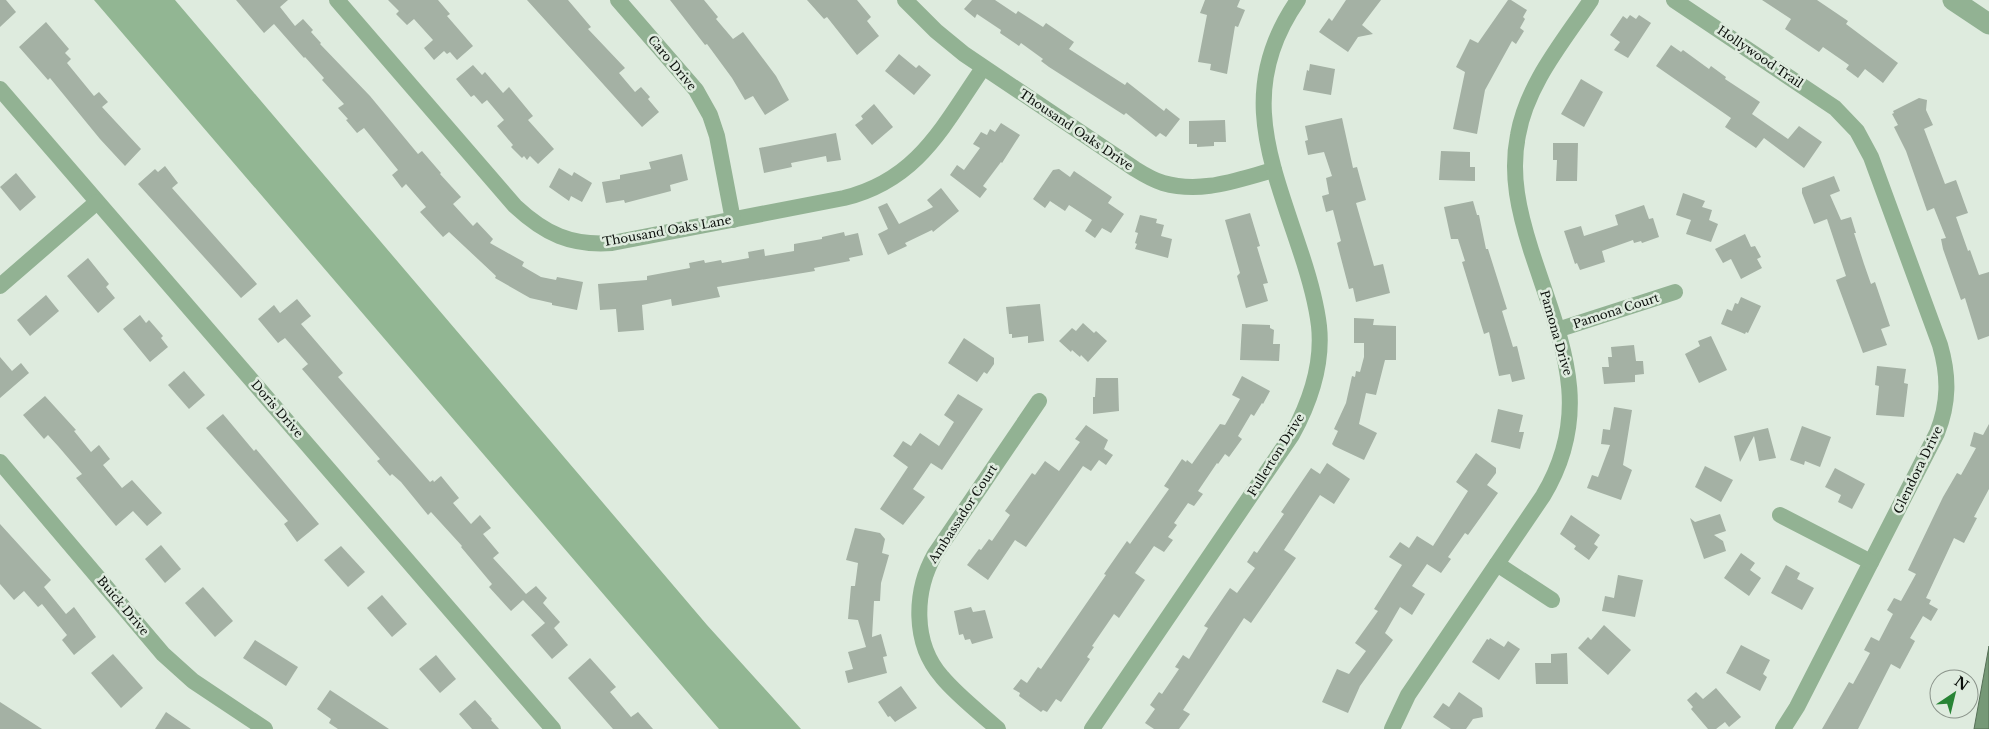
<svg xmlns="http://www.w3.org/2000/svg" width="1989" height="729" viewBox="0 0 1989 729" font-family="'Libre Baskerville',serif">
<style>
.forest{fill:#92b693}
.water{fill:#769977;stroke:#567057}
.building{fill:#a4b1a4}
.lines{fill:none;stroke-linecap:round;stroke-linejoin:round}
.minor{stroke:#92b293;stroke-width:16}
.tertiary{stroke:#92b293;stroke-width:21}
.labels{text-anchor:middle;stroke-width:5;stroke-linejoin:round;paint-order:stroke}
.street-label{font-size:12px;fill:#0c100c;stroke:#deebde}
</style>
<rect width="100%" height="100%" fill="#deebde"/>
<path class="forest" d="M94,0h81l532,625 94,104h-82z"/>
<path class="water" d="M1989,646v83h-15z"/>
<g class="building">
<path d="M0,0h6l10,12 -16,15z"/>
<path d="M236,0h52l-8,7 15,19 8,-7 10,11 -2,2 10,11 -1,1 50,52 48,58 4,-3 19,22 -1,1 21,23 -8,7 20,22 4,-4 16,17 -3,4 34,19 -2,4 19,11 15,3 1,-3 26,5 -6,28 -25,-5v-2l-22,-5 -35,-20 1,-2 -47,-44 -6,5 -23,-25 6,-5 -20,-23 -4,4 -10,-13 6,-5 -34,-42 -7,5 -11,-13 2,-1 -10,-11 6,-4 -22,-24 2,-2 -19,-21 -1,1 -30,-34 -10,9z"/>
<path d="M388,0h50l12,14 -3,2 26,30 -16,14 -7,-8 -3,2 -3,-3 -10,9 -10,-12 9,-8 -19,-21 -7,6 -11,-11 3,-3z"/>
<path d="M527,0h41l23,27 -3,2 37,39 -6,5 16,19 6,-5 9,10 -2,2 11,13 -17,15z"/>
<path d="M670,0h34l14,17 -2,2 17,20 10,-7 33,44 13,24 -24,15 -12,-19 -8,4 -13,-22 -25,-34 -2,1z"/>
<path d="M807,0h50l14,17 -4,4 12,15 -22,19 -30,-38 -3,2z"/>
<path d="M972,0h23l21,14 2,-3 25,16 3,-4 28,19 -5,7 56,36 2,-3 37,29 2,-3 14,11 -14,18 -6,-4 -4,4 -30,-24 -2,2 -75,-48 -8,-6 2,-2 -22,-16 -2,3 -19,-13 1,-3 -24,-16 -2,4 -11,-9z"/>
<path d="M1205,0h35l-3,7 8,3 -7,17 -3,-1 -8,48 -17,-4 1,-6 -13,-2 9,-47 -7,-2z"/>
<path d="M1346,0h35l-19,25 11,9 -15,3 -10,15 -29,-20 10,-14 3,3z"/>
<path d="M1508,0h3l16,10 -4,7 2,2 -5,9 4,3 -8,13 -4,-3 -27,49 -8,44 -24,-5 12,-57 -9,-5 14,-28 8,4z"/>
<path d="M1762,0h55l31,21 -2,3 52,39 -15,20 -18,-14 -7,9 -12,-9 3,-4 -26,-18 -4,5 -34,-23 6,-10z"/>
<path d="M1630,15l6,4 3,-4 12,8 -23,35 -14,-8 6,-8 -10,-7 13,-19 4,3z"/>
<path d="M46,22l23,27 -4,4 6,6 -4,4 27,33 5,-4 9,10 -6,5 39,42 -16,17 -25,-27 -50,-61 -2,2 -29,-33z"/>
<path d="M1671,45l10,7 2,-2 26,19 2,-3 15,11 -1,2 35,23 -8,12 36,25 11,-13 23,16 -18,26 -40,-30 -8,10 -31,-21 6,-9 -75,-52z"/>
<path d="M899,54l17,14 3,-3 12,10 -17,20 -29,-24z"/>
<path d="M1310,64l25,5 -4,26 -28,-5 4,-20 2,1z"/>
<path d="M473,65l9,10 3,-3 18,21 6,-6 24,29 -5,4 26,29 -16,15 -8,-8 -3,4 -3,-4 -2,2 -11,-11 2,-2 -16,-19 7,-6 -17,-20 -5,4 -8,-9 -3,2 -15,-18z"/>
<path d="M1581,79l22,13 -19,35 -23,-13z"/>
<path d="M1919,98l8,2 -1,10 7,15 -9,4 21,55 11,-4 12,33 -12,4 12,34 2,-1 9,25 10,-3v64l-11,4 -13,-42 -4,2 -18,-51 -2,-10 5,-1 -12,-30 -7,3 -21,-60 -12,-24 4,-2 -6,-11 2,-1 -1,-2z"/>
<path d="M874,104l19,23 -21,18 -17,-20 8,-6 -2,-3z"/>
<path d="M1342,118l11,50 4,-1 9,33 -10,3 18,63 9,-2 7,29 -34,9 -3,-14 -4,1 -12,-46 4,-2 -8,-31 -7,2 -4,-16 7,-2 -3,-16 6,-2 -8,-24 -16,3 -3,-14 3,-1 -3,-14z"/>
<path d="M1225,120l1,22h-12v4l-17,1v-3h-8v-23z"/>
<path d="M1001,123l19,12 -18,28 -1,-1 -18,24 4,3 -7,9 -30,-23 7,-10 7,5 16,-22 -7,-4 8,-12 6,3 3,-6 5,3z"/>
<path d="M836,133l5,27 -14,2 -1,-6 -35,7 1,4 -28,6 -5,-25z"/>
<path d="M1553,143h25l-1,38h-21l1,-21h-4z"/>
<path d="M1441,151l29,1v15h5v14l-36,-1z"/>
<path d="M682,154l6,26 -18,5 1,6 -46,12 -1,-3 -18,3 -4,-21 18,-3v-4l31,-6 -2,-7z"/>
<path d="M165,166l13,17 -6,5 85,96 -16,14 -103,-114 17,-15 3,3z"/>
<path d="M559,168l13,8 2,-4 18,11 -10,19 -11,-6 -2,5 -20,-14z"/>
<path d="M1059,169l11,8 4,-6 38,26 -4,6 16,11 -13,19 -9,-5 -7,10 -10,-7 7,-11 -23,-15 -4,6 -15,-10 -5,7 -12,-9 20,-29z"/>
<path d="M16,173l20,24 -16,14 -20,-24z"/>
<path d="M1834,176l6,15 -10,4 11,25 10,-3 5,16h-2l10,31 7,20 4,-2 15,44 -9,3 6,16 -24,8 -27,-73 10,-4 -19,-57 -13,5 -12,-31v-5z"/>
<path d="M941,188l18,23 -26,21 -1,-2 -27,13 2,3 -19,9 -10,-21 10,-5 -10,-22 9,-4 12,21 34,-17 -6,-7z"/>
<path d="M1683,193l22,8 -3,6 10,3 -3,10 9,4 -7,18 -25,-8 5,-14 -15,-5z"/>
<path d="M1473,201l4,14h2l7,34h2l19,60 -5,2 11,36 4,-1 8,33 -13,3 -2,-8 -11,2 -10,-44 -5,2 -22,-72 3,-1 -7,-22h-7l-7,-32z"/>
<path d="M1644,205l5,14 4,-1 6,19 -17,6 -1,-2 -7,2 -1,-3 -31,11 3,11 -25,8 -3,-7 -2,1 -11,-33 17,-5 3,10 34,-11 -3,-10z"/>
<path d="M1250,213l10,33 -3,1 11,36 -5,1 5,17 -22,7 -9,-32 3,-3 -15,-53z"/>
<path d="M1140,215l17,4 -1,4 8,2 -3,11 11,3 -4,19 -33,-9 2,-5 -2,-1 3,-10 -3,-1z"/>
<path d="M844,232l1,4 13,-3 5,22 -14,3 1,3 -36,7 1,3 -98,16 3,10 -48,9 -1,-7 -29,6 2,25 -26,2 -2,-23 -16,1 -2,-26 49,-4v-4l43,-8 -1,-5 15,-3 1,3 16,-3 1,3 27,-5 -1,-6 16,-3 1,7 29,-5v-7l28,-5v-2z"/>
<path d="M1745,234l6,13 4,-1 6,11 -4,2 5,9 -21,11 -10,-20 -8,4 -8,-14z"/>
<path d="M88,258l21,26 -3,3 9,11 -17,15 -31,-37z"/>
<path d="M46,295l13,16 -29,25 -13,-16z"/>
<path d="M1741,297l20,9 -13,27 -2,-1 -1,2 -24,-10 6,-15 5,2 3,-8 3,1z"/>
<path d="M297,299l14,17 -10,8 42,49 -5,4 92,105 3,-2 1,2 7,-6 18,22 -6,5 18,21 9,-9 11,13 -8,6 16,19 -6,5 33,36 10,-8 11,12 -4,5 17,19 -6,6 14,17 -16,14 -21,-24 14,-12 -22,-23 -12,11 -22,-24 3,-3 -31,-37 1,-1 -31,-34 -3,3 -27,-33 -9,-8 -2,2 -13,-15 3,-2 -78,-90 6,-5 -23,-26 -7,5 -20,-24 16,-14 6,8z"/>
<path d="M1040,304l4,37 -16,2v-7l-16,2v-4h-3l-3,-27z"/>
<path d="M140,315l6,8 3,-3 14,16 -2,2 7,9 -18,15 -27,-33z"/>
<path d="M1354,318l20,1 -1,6 23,1v34h-11l-9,35 -10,-2 -7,31 18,9 -13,27 -30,-14 -2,-2 6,-13 -4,-2 12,-26 6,-27 3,1 1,-6 4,1 4,-15v-14h-10z"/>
<path d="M1083,323l11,10 2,-2 11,10 -19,21 -7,-7 -1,2 -8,-7 -1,2 -12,-11 13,-13 4,3z"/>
<path d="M1242,324l28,1v3l4,2 -1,14h7l-1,17 -39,-1z"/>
<path d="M1711,336l16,34 -28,13 -14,-29 15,-8 -2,-5z"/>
<path d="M964,338l30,20v6l-7,10 -3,-2 -7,10 -29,-19z"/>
<path d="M1634,345l2,16h7l1,13 -9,1v7l-31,2 -2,-17h7l-1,-10h4l-1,-10z"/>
<path d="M0,357l12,14 9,-8 8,10 -29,25z"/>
<path d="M1877,366l29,3 -2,14 4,1 -4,33 -28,-2 3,-29 -4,-1z"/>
<path d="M184,371l21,24 -16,14 -21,-24z"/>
<path d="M1242,376l28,15 -7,13 -1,-1 -8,13 -3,-2 -13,22 4,3 -13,18 -4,-3 -7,10 -1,-1 -19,28 5,3 -9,12 -6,-3 -14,20 3,2 -9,12 5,3 -9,12 -10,-6 -19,27 10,7 -26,38 -5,-4 -22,32 2,1 -7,10 3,2 -29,43 -5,-3 -9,13 -4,-2 -2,2 -22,-16 1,-3 -7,-4 8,-10 6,4 11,-16 3,2 65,-94 -2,-1 23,-33 3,3 39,-55 -5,-3 18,-27 4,3 1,-2 5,4 28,-40 5,1 15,-26 -8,-4z"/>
<path d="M1096,378h22l1,33 -26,3v-17h2z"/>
<path d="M958,394l25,15 -41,61 -11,-7 -18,26 12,8 -22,28 -23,-16 28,-42 -15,-11 10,-15 8,5 9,-13 19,13 15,-24 -10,-7z"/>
<path d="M45,396l31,34 -2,1 17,21 8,-7 11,14 -7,6 19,23 10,-8 30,33 -15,13 -14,-15 -17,15 -40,-48 6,-4 -24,-28 -10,-11 -4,4 -21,-24z"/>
<path d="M1614,407l18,3 -9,55 9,5 -11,30 -34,-12 5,-13 6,2 12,-32 -9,-1 2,-15 7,1z"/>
<path d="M1498,409l25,6 -4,17h5l-4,17 -29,-7z"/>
<path d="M223,414l31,37 2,-2 63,75 -22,18 -13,-18 4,-3 -82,-93z"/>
<path d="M1989,424v65l-15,28 3,1 -13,25 -10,-5 -28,60 5,2 -2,4 9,5 -7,12 -8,-5 -13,22 5,3 -15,28 -9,-5 -33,65h-36l27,-47 4,2 17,-31 -6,-3 7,-13 8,4 14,-27 -6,-4 7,-12 7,3 15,-27 -8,-4 35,-73 14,-24 4,2 15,-27 -6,-2 4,-14 9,3z"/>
<path d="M1086,425l22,15 -4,9 9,6 -7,10 -7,-5 -8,11 -8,-5 -57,81 -11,-7 -27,40 -21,-15 12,-16 2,1 8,-11 3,2 18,-26 -5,-4 27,-38 3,2 10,-14 14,10 21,-29 -5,-3z"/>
<path d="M1802,426l29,11 -11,30 -15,-6 -1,4 -14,-5z"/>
<path d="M1768,428l8,30 -17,3 -5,-25 -14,26 -6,-26z"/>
<path d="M1476,453l20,15v5l-9,12 11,8 -30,42 -3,-2 -17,24 3,2 -10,14 -14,-9 -15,22 13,8 -13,21 -12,-8 -15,26 8,7 -33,46 -12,27 -26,-11 15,-33 12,5 17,-23 -11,-8 23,-32 -4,-2 28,-44 -13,-8 11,-15 9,6 8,-12 16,10 35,-55 -12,-9z"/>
<path d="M1327,463l23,16 -16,25 -14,-9 -36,55 12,8 -45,65 -7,-5 -61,92 7,4 -11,15h-25l-9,-6 10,-14 -5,-4 9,-13 3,2 17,-25 -4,-2 8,-12 6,4 19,-31 -4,-2 26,-38 7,5 18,-25 -8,-6 7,-11 3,2 27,-39 -3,-2 30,-44 9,6z"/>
<path d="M1705,466l28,14 -12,22 -26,-15z"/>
<path d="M1835,468l30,16 -13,25 -14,-7 3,-7 -16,-8z"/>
<path d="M1720,514l6,17 -12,4 9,6 3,10 -22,8 -14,-41 5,4z"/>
<path d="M1571,515l29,20 -6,9 4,3 -9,13 -15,-11 2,-3 -16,-12z"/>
<path d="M0,524l51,56 -7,7 22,27 8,-7 22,30 -22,18 -12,-15 5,-5 -25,-31 -4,3 -14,-16 -10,9 -14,-16z"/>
<path d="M855,528l25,5 5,6 -3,14 7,2 -8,28 -1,18h-6l-2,36 9,-3 6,22 -4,1 4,16 -39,10 -3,-12 8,-2 -5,-17 18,-5 -8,-27 -10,-1 3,-33h4l3,-23 -12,-3z"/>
<path d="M161,545l20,24 -16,14 -20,-24z"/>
<path d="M341,546l24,26 -17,15 -24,-27z"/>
<path d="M1741,553l14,10 -5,7 11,8 -12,18 -25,-18z"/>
<path d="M1786,565l14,8 -3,6 17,9 -12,22 -31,-17z"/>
<path d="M1618,575l25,5 -8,37 -33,-6 3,-15 9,2z"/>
<path d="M203,587l30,34 -18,16 -30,-34z"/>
<path d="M382,595l25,29 -15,13 -25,-29z"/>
<path d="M971,607l2,5 12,-2 8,28 -21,6 -2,-5 -5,1 -2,-6 -4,1 -5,-24z"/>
<path d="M1604,625l27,25 -23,25 -30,-27 10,-11 3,3z"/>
<path d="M1490,638l14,9 4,-6 12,8 -21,31 -27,-18 15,-23 2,1z"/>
<path d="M255,640l43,27 -12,19 -43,-28z"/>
<path d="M1741,645l29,15 -7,14 4,3 -7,14 -34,-18z"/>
<path d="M1567,653l1,31h-32l-1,-21h16v-9z"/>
<path d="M113,654l30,34 -22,20 -30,-35z"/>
<path d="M436,655l20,24 -16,14 -21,-24z"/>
<path d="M590,658l26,29 -6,5 21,25 7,-5 15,17h-40l-45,-51z"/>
<path d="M901,686l16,22 -22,14 -5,-6 -2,1 -10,-15z"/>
<path d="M1716,688l25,29 -12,10 -4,-5 -9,7h-8l-17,-20 2,-2 -6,-7 9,-8 7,7z"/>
<path d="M330,690l59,39h-51l-9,-6 2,-4 -14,-10z"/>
<path d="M1459,692l23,16 1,9 -10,2 -7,10h-15l-18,-12 10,-14 6,4z"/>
<path d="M475,700l17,19 -1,1 8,9h-27l-13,-15z"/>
<path d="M0,702l42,27h-42z"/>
<path d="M166,712l25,17h-36z"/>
</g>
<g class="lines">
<g class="minor">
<path d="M337,0l178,206c30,28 56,40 97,37l232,-45c74,-18 99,-72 139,-130"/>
<path d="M618,0l78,90 14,25 7,21 16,84"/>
<path d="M905,0l31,31 28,23 171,115c8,5 18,11 28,14 39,11 73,-3 111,-13"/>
<path d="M1674,0l161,108 22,23 14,26 69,188c9,31 9,58 -3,88l-140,274 -14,22"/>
<path d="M0,89l553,640"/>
<path d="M0,286l97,-84"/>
<path d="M1557,330l118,-38"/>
<path d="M0,462l163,192 30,27 72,48"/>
<path d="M1780,515l91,47"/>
<path d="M1497,564l55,36"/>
<path d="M998,729c-19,-17 -40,-33 -56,-52 -30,-34 -28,-86 -7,-123l104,-153"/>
<path d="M1092,729l200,-294c18,-33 31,-71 27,-109 -3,-25 -10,-49 -18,-73 -30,-92 -65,-164 -3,-253"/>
<path d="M1392,729l16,-34 135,-199c53,-88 16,-159 -12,-246 -12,-38 -21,-75 -13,-115 9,-51 45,-93 73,-135"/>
</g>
<path class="tertiary" d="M1953,0l36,24"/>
</g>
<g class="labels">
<g class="street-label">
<text transform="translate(1760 57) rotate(34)" y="4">Hollywood Trail</text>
<text transform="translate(672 63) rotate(50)" y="4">Caro Drive</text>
<text transform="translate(1076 130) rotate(34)" y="4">Thousand Oaks Drive</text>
<text transform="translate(667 231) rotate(-10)" y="4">Thousand Oaks Lane</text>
<text transform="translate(1616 311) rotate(-18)" y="4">Pamona Court</text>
<text transform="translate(1556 333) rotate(74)" y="4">Pamona Drive</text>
<text transform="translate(277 409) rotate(49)" y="4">Doris Drive</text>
<text transform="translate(1276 455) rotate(-58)" y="4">Fullerton Drive</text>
<text transform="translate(1918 470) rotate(-64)" y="4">Glendora Drive</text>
<text transform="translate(963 514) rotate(-57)" y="4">Ambassador Court</text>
<text transform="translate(123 606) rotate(50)" y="4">Buick Drive</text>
</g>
</g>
<g transform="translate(1954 694) rotate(35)"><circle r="24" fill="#deebde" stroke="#8a938a"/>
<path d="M0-4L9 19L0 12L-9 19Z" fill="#288435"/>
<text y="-8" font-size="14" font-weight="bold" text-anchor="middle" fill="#0c100c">N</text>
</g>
</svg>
